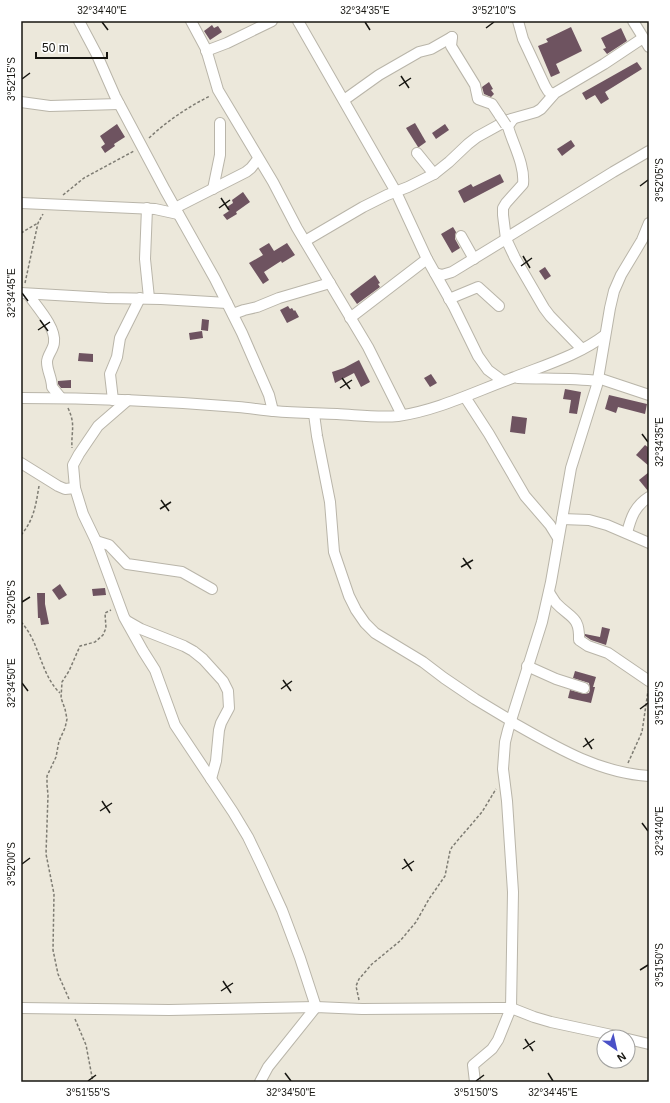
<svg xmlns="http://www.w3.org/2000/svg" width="670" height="1103" viewBox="0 0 670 1103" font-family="Arial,sans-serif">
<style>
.building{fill:#6e5360}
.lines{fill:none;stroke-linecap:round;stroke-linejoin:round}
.street-casing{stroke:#b9b5a9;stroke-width:12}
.path{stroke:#7e7c73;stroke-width:1.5;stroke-dasharray:3 2;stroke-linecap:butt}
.street{stroke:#fff;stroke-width:10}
.street-bridge-casing{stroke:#b9b5a9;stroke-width:12;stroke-linecap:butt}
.street-bridge{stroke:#fff;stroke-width:10}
.ticks{fill:none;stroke:#171611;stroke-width:1.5}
.neatline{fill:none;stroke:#171611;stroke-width:1.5}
.ticks-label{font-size:10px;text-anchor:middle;fill:#171611}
</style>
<rect width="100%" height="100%" fill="#ece8db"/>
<g class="building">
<path d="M212,25l2,3 4,-2 4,6 -12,8 -6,-9z"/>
<path d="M571,27l11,24 -26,13 4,9 -9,4 -13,-31 10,-4 -2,-3z"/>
<path d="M621,28l6,13 -20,13 -4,-5 3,-1 -5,-10z"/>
<path d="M637,62l5,7 -37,23 4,7 -8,5 -6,-9 -9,5 -4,-7z"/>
<path d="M489,82l4,7 -2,1 3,4 -3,3 -7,-3 -2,-7z"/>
<path d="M415,123l11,19 -7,5h-1l-12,-19z"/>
<path d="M117,124l8,13 -11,7 1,2 -10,7 -4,-6 4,-3 -5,-8z"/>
<path d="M445,124l4,6 -13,9 -4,-6z"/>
<path d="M571,140l4,6 -13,10 -5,-7z"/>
<path d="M500,174l4,8 -40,21 -6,-12 13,-7 2,3z"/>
<path d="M243,192l7,10 -14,10 1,2 -10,6 -4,-5 6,-4 -2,-4 6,-4 -1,-3z"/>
<path d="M453,227l3,5 -1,4v3l5,9 -8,5 -11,-19z"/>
<path d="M269,243l5,8 13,-8 8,12 -13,8 -1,-2 -17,11 5,8 -6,4 -14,-21 14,-8 -4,-6z"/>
<path d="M545,267l6,9 -6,4 -6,-9z"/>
<path d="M375,275l5,8 -2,1 2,3 -23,17 -7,-10z"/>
<path d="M288,306l2,3 2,-1 2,3 1,-1 4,7 -12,6 -7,-13z"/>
<path d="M202,319l7,1 -1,11 -7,-1z"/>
<path d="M202,331l1,7 -13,2 -1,-7z"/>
<path d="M79,353l14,1v8l-15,-1z"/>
<path d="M359,360l11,22 -9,5 -7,-14 -19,10 -3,-11 12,-4z"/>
<path d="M431,374l6,9 -7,4 -6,-9z"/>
<path d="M71,380v8h-10l-3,-4v-3z"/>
<path d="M565,389l16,3 -4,22 -8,-1 2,-13 -8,-1z"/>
<path d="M609,395l38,9 -2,10 -27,-7 -2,6 -11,-4z"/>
<path d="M512,416l15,2 -2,16 -15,-2z"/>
<path d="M645,445l4,3v18l-13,-11z"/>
<path d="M649,472v19h-1l-9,-11z"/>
<path d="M60,584l7,11 -8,5 -7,-10z"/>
<path d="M105,588l1,7 -13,1 -1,-7z"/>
<path d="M37,593h8v11l4,20 -8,1 -1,-7h-2z"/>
<path d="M602,627l8,2 -4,16 -15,-5 -6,-4v-2l15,3z"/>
<path d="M575,671l21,6 -3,10h2l-4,16 -23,-5 2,-8 15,4 4,-1 1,-3 -1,-7 -16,-5z"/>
</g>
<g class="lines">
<defs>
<g id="street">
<path d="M79,21l18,34 18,41 50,94 50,89 27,54 27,62 4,16"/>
<path d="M191,21l15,28 12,41 55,92 24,46 71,119 34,68"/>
<path d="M298,21l98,171 31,67 27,48 24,49 10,14 15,11"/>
<path d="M518,21l5,18 22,47 3,5 5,4"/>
<path d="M633,21l16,26"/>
<path d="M452,37l-1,9 24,39 3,14 14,5 8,12"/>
<path d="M206,51l21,-8 45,-22"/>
<path d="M344,100l35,-25 40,-23 12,-3 21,-12"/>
<path d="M21,102l29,4 69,-2"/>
<path d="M513,119l-5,7 1,4c5,16 16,36 14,54l-17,19 -3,5v7l3,24 9,19 29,50 6,8 32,33"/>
<path d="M417,153l17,21"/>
<path d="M213,189l7,-34v-32"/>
<path d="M21,203l134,6 23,5"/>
<path d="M147,208l-2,51 4,39"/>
<path d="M175,208l71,-36 5,-4 7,-9"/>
<path d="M461,236l13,23"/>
<path d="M506,238l107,-66 36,-21"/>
<path d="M305,241l58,-34 24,-12 21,-8 26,-13 15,-12 19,-18 9,-7 31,-17 28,-8 5,-3 14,-16 49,-29 39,-26"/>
<path d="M435,273l7,2 10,-3 54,-33"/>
<path d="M21,293l86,5 54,1 66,4"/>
<path d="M28,294c8,12 28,33 26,48 0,7 -7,13 -7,20 0,9 5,16 5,25l9,11"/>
<path d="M449,299l29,-12 21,19"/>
<path d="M233,314l11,-4 13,-3 22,-9 51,-15"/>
<path d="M350,318l77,-59"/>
<path d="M518,378c27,1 54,0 80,3"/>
<path d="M598,378l51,17"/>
<path d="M465,397l24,37 36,62 25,29 8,13"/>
<path d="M21,398c72,0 145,3 217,9 12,1 24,3 36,4 21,2 42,2 63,3 20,1 41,4 61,2 41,-6 78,-25 117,-39 30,-12 64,-22 90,-42"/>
<path d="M113,400l-3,-26 7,-17 3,-19 20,-40"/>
<path d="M128,400l-30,26 -19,28 -6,11 2,23 8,26 13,27 28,76 19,34 12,19 20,55 58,87 15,25 13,27 21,46 18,48 16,49 -48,60 -8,15"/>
<path d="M314,414l3,22 13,66 4,50 15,44 7,14 9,13 10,10 48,29 21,16 31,21 35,21"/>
<path d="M21,463l37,23 7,3 10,-1"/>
<path d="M562,519l27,1 18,5 42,18"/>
<path d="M627,533c4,-16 8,-27 22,-36"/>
<path d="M96,541l13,4 18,19 55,8 30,17"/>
<path d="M549,592c2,4 5,8 7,11 14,15 24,13 23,37l9,6 20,7 41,28"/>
<path d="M127,621l14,8 43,17 9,5 10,8 20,22 5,10 1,17 -8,15 -2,7 -3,31 -5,18"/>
<path d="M527,666l29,13 28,9"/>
<path d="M510,721c44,25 88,52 139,55"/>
<path d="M21,1008l148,2 147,-3 46,2 135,-1h14l23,9 17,5 70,15"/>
<path d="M628,1039l21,5"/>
<path d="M475,1082l-2,-17 19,-16 6,-9 13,-32 2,-116 -6,-91 -4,-32 2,-27 3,-12 34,-108 9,-40 20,-114 26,-83 13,-77 4,-17 7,-16 21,-35 7,-17"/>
</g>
</defs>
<use href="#street" class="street-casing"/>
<g class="path">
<path d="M149,138c18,-17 39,-31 61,-42"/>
<path d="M63,195l21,-17 50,-27"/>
<path d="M21,233l17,-10"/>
<path d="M25,283l13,-60 5,-9"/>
<path d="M68,408c8,17 3,23 4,40"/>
<path d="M21,535c13,-15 15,-31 18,-49"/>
<path d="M21,622c19,20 19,52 39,71"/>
<path d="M628,763l14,-31 6,-41"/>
<path d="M69,999l-11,-25 -5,-24 1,-56 -8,-40 2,-59 -1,-10v-9l9,-19 3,-16 6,-13 2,-9 -2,-10 -4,-11 1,-16 7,-11 11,-25 15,-4 8,-7 3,-7 -1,-15 6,-3"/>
<path d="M359,1000l-3,-14 3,-7 13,-15 28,-23 16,-19 13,-23 16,-23 5,-25 2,-4 30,-35 14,-23"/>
<path d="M75,1019l11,26 7,37"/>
</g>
<use href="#street" class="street"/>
<defs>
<path id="street-bridge" d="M500,116l6,9"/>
</defs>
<use href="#street-bridge" class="street-bridge-casing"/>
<use href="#street-bridge" class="street-bridge"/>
</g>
<path class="ticks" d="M102,22l6,8M365,22l5,8M486,28l8,-6M401,76l8,12M22,79l8,-6M399,86l12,-8M640,186l8,-6M221,198l8,12M219,208l11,-8M523,256l7,12M521,266l11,-8M22,293l6,8M40,320l8,11M38,330l12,-8M342,378l8,11M340,388l12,-8M642,434l6,8M161,500l8,11M160,509l11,-7M463,558l8,11M461,567l12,-7M22,602l8,-5M283,680l8,11M22,683l6,8M281,689l11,-8M640,709l8,-6M585,738l7,11M583,747l11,-8M102,801l8,12M100,811l12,-8M642,823l6,8M404,859l8,12M22,864l8,-6M402,869l12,-8M640,970l8,-5M223,981l8,12M221,991l12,-8M525,1039l8,12M523,1049l12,-8M285,1073l6,8M548,1073l5,8M88,1081l8,-6M476,1081l8,-6"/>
<rect width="670" height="1103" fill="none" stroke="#ffffff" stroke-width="44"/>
<g transform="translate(616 1049) rotate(146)"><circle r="19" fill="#ffffff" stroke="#a2a2a0"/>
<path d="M0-3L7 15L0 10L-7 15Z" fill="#4a51c7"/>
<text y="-6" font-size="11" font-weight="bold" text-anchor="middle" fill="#171611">N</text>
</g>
<path d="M36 52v6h71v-6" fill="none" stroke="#171611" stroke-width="2"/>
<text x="42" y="52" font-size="12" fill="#171611" stroke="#ffffff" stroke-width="3" paint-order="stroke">50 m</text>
<rect x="22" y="22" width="626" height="1059" class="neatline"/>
<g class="ticks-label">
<text x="102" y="14">32°34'40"E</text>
<text x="365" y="14">32°34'35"E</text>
<text x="494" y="14">3°52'10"S</text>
<text transform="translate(11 79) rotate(-90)" y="4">3°52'15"S</text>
<text transform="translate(659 180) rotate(-90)" y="4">3°52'05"S</text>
<text transform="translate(11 293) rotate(-90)" y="4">32°34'45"E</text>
<text transform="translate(659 442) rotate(-90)" y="4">32°34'35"E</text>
<text transform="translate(11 602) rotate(-90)" y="4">3°52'05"S</text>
<text transform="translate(11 683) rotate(-90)" y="4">32°34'50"E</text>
<text transform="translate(659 703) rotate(-90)" y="4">3°51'55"S</text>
<text transform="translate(659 831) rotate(-90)" y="4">32°34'40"E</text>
<text transform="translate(11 864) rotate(-90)" y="4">3°52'00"S</text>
<text transform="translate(659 965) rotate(-90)" y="4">3°51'50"S</text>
<text x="88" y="1096">3°51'55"S</text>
<text x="291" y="1096">32°34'50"E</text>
<text x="476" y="1096">3°51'50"S</text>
<text x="553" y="1096">32°34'45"E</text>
</g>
</svg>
